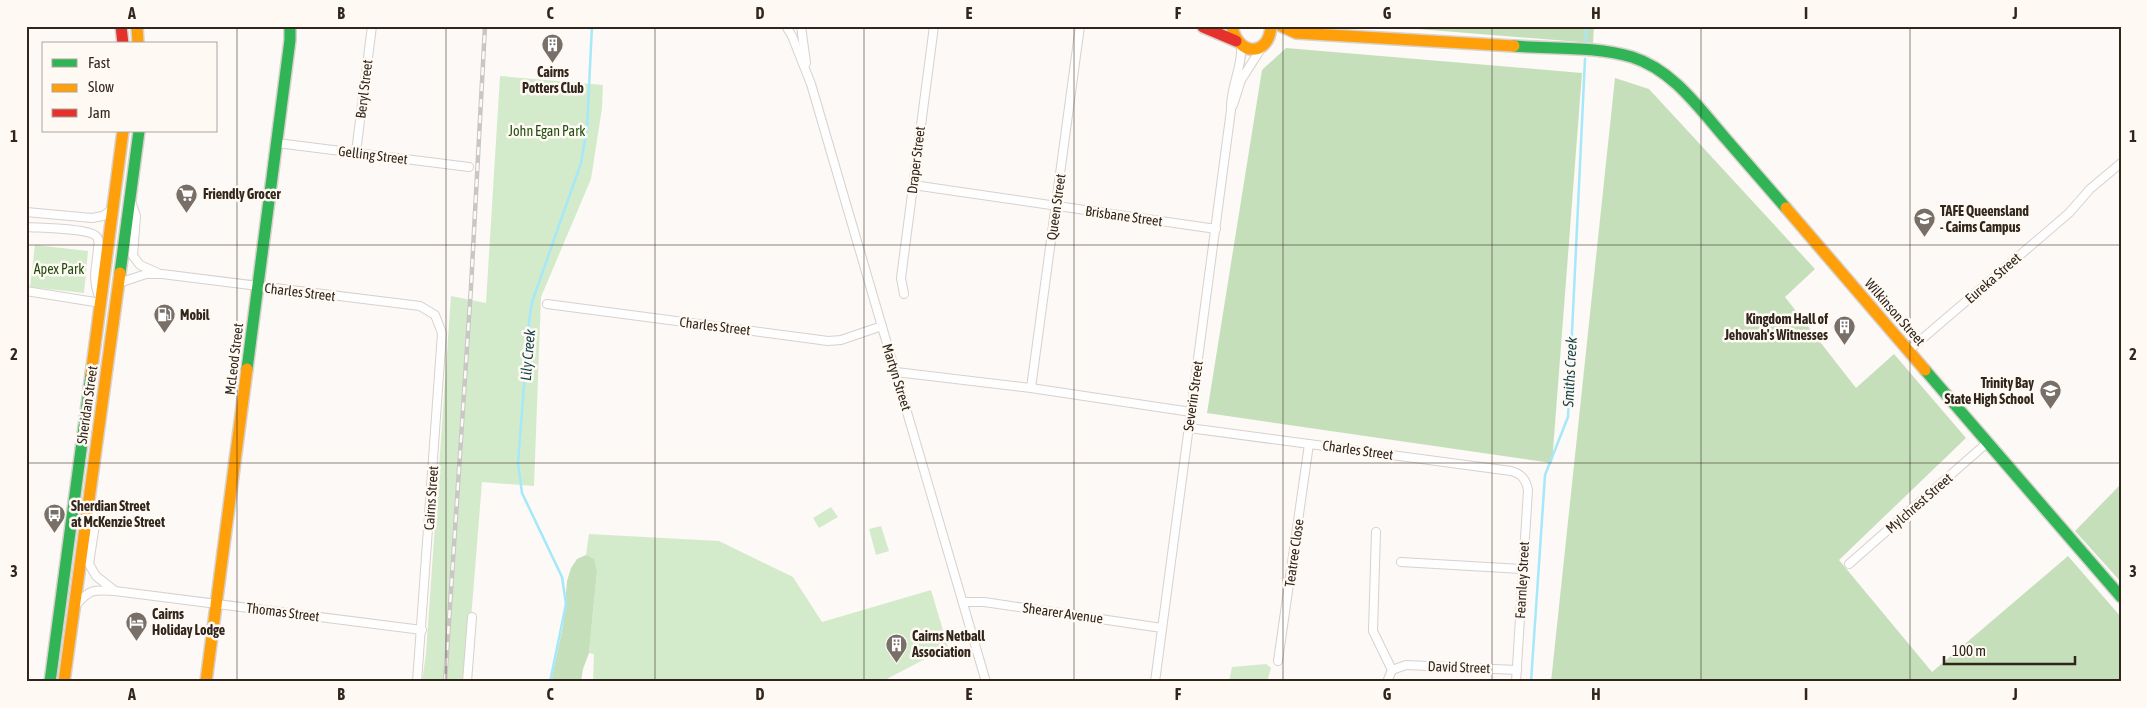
<svg xmlns="http://www.w3.org/2000/svg" width="2147" height="708" viewBox="0 0 2147 708" font-family="'Asap Condensed',sans-serif">
<style>
.green{fill:#d4ebcb}
.forest{fill:#c6dfbb}
.lines{fill:none;stroke-linecap:round;stroke-linejoin:round}
.stream{stroke:#a4e8fa;stroke-width:2.5}
.street-casing{stroke:#d8d1cc;stroke-width:10}
.fast-casing{stroke:#d8d1cc;stroke-width:14}
.slow-casing{stroke:#d8d1cc;stroke-width:14}
.jam-casing{stroke:#d8d1cc;stroke-width:14}
.street{stroke:#fffefe;stroke-width:8}
.fast{stroke:#30b455;stroke-width:11}
.slow{stroke:#ff9f0a;stroke-width:11}
.jam{stroke:#e5322d;stroke-width:11}
.rail-casing{stroke:#c9c7c6;stroke-width:4.5}
.rail{stroke:#fff9f3;stroke-width:2.5;stroke-dasharray:8;stroke-linecap:butt}
.grid{fill:none;stroke:#31261c;stroke-width:1;stroke-opacity:0.55}
.labels{text-anchor:middle;stroke-width:5;stroke-linejoin:round;paint-order:stroke}
.poi-label{font-size:14px;font-weight:bold;fill:#31261c;stroke:#fff9f3;text-anchor:start}
.street-label{font-size:14px;fill:#31261c;stroke:#fff9f3}
.park-label{font-size:14px;fill:#214e10;stroke:#fff9f3}
.water-label{font-size:15px;font-style:italic;fill:#113f4a;stroke:#fff9f3}
.neatline{fill:none;stroke:#31261c;stroke-width:2}
.grid-label{font-size:16px;text-anchor:middle;font-weight:bold;fill:#31261c}
</style>
<rect width="100%" height="100%" fill="#fcf9f6"/>
<g class="green">
<path d="M500,76l103,9 -1,23 -11,71 -50,118 -7,189 -52,-4 -16,200h-44l4,-29 25,-357 35,7z"/>
<path d="M35,245l53,6 -4,42 -54,-6z"/>
<path d="M831,507l7,10 -19,11 -6,-10z"/>
<path d="M881,526l8,25 -13,4 -7,-26z"/>
<path d="M589,534l130,7 74,36 29,45 109,-32 17,57 -67,35h-288l1,-28 -5,-1 8,-82 -11,-16z"/>
<path d="M1266,664l5,4 -4,14h-38l3,-15z"/>
</g>
<g class="forest">
<path d="M1381,26h213l-1,17z"/>
<path d="M1286,48l296,25 -30,390 -345,-50 55,-343z"/>
<path d="M1615,78l34,11 166,180 -30,28 71,91 38,-34 72,84 -127,122 93,112 136,-116 53,61v65h-570z"/>
<path d="M2121,484v98l-46,-51z"/>
<path d="M586,555l8,4 3,12 -8,82 -6,16 -2,13h-30l12,-56 4,-45 4,-13 6,-9z"/>
</g>
<g class="lines">
<g class="stream">
<path d="M1586,43v-17"/>
<path d="M550,682l16,-78 -4,-27 -40,-84 -4,-30 11,-141 3,-20 49,-139 6,-35 5,-102"/>
<path d="M1531,682l14,-207 23,-58 17,-358"/>
</g>
<defs>
<g id="street">
<path d="M786,26l6,10 19,48 175,598"/>
<path d="M801,26l5,37"/>
<path d="M1233,105l8,-25 21,-33"/>
<path d="M277,143l192,24"/>
<path d="M356,152l16,-126"/>
<path d="M913,185l303,44"/>
<path d="M132,204l4,12 -3,40 7,9 18,8"/>
<path d="M26,212l66,6 11,-2 11,-8"/>
<path d="M26,227c14,1 62,1 70,9 3,3 3,7 2,11 -1,21 -6,26 0,47"/>
<path d="M119,283l27,-9h16l258,32 15,9 7,18 -25,349"/>
<path d="M26,291l75,12"/>
<path d="M904,294l-3,-16 33,-252"/>
<path d="M547,304l281,37 13,-1 41,-14"/>
<path d="M1908,351l161,-138 21,-24 31,-26"/>
<path d="M896,372l135,16 160,24"/>
<path d="M1031,388l49,-362"/>
<path d="M1189,428l322,43c11,3 15,9 17,19l-12,192"/>
<path d="M92,506l3,18 -6,40 7,12 19,15"/>
<path d="M1376,532l-3,99 19,39"/>
<path d="M1401,562l121,7"/>
<path d="M1849,564l139,-122"/>
<path d="M963,602h21l178,26"/>
<path d="M77,604c14,-16 18,-14 38,-13l307,39"/>
<path d="M1278,661l31,-217"/>
<path d="M467,682l5,-65"/>
<path d="M1155,682l76,-572c-1,-24 12,-43 10,-64"/>
<path d="M1387,682l5,-12 14,-5 111,5"/>
</g>
<g id="fast">
<path d="M1514,46c38,3 81,0 118,11 41,13 67,51 94,82 20,23 40,46 60,69"/>
<path d="M120,273l19,-142"/>
<path d="M247,369l43,-329v-14"/>
<path d="M1925,370l196,227"/>
<path d="M50,682l41,-307"/>
</g>
<g id="slow">
<path d="M137,26l1,18"/>
<path d="M1232,26c5,30 37,32 39,0"/>
<path d="M1281,26l15,7 218,13"/>
<path d="M1786,208l139,162"/>
<path d="M91,375l32,-244"/>
<path d="M64,682l56,-409"/>
<path d="M206,682l41,-313"/>
</g>
<g id="jam">
<path d="M121,26l2,18"/>
<path d="M1203,27l33,14"/>
</g>
</defs>
<use href="#street" class="street-casing"/>
<use href="#fast" class="fast-casing"/>
<use href="#slow" class="slow-casing"/>
<use href="#jam" class="jam-casing"/>
<use href="#street" class="street"/>
<use href="#fast" class="fast"/>
<use href="#slow" class="slow"/>
<use href="#jam" class="jam"/>
<defs>
<path id="rail" d="M445,682l26,-395 14,-261"/>
</defs>
<use href="#rail" class="rail-casing"/>
<use href="#rail" class="rail"/>
</g>
<path class="grid" d="M237,26v656M446,26v656M655,26v656M864,26v656M1074,26v656M1283,26v656M1492,26v656M1701,26v656M1910,26v656M26,245h2095M26,463h2095"/>
<defs>
<symbol id="building-pin" viewBox="-11 -11 22 30"><path d="M0 17L-7.5 6A9.5 9.5 0 1 1 7.5 6Z" fill="#787068" stroke="#fff9f3"/><path d="M-4-6H4V6H1V3H-1V6H-4ZM-2.5-4.3h1.7v1.8h-1.7ZM.8-4.3h1.7v1.8H.8ZM-2.5-1h1.7V.8h-1.7ZM.8-1h1.7V.8H.8Z" fill="#fff"/></symbol>
<symbol id="supermarket-pin" viewBox="-11 -11 22 30"><path d="M0 17L-7.5 6A9.5 9.5 0 1 1 7.5 6Z" fill="#787068" stroke="#fff9f3"/><path d="M-6-5.5h2.5l.6 2H6L4.5 2H-2.5L-4.4-4H-6ZM-1.5 3.2a1.3 1.3 0 1 0 .1 0ZM3 3.2a1.3 1.3 0 1 0 .1 0Z" fill="#fff"/></symbol>
<symbol id="university-pin" viewBox="-11 -11 22 30"><path d="M0 17L-7.5 6A9.5 9.5 0 1 1 7.5 6Z" fill="#787068" stroke="#fff9f3"/><path d="M0-5L7-2L0 1L-7-2ZM-4 1L0 2.5L4 1V4Q0 6-4 4Z" fill="#fff"/></symbol>
<symbol id="fuel-pin" viewBox="-11 -11 22 30"><path d="M0 17L-7.5 6A9.5 9.5 0 1 1 7.5 6Z" fill="#787068" stroke="#fff9f3"/><path d="M-5.5-6h7V0h2V4h1.3V-2.5L3-4.5l.8-.8L6-3V5H2.5V1h-1V6h-7ZM-4.2-4.7v3.2H.2V-4.7Z" fill="#fff"/></symbol>
<symbol id="school-pin" viewBox="-11 -11 22 30"><path d="M0 17L-7.5 6A9.5 9.5 0 1 1 7.5 6Z" fill="#787068" stroke="#fff9f3"/><path d="M0-5L7-2L0 1L-7-2ZM-4 1L0 2.5L4 1V4Q0 6-4 4Z" fill="#fff"/></symbol>
<symbol id="bus-pin" viewBox="-11 -11 22 30"><path d="M0 17L-7.5 6A9.5 9.5 0 1 1 7.5 6Z" fill="#787068" stroke="#fff9f3"/><path d="M-5-6H5V4H4V6H2V4H-2V6H-4V4H-5ZM-3.5-4V0h7V-4ZM-3.5 1.2v1.5H-2V1.2ZM2 1.2v1.5H3.5V1.2Z" fill="#fff"/></symbol>
<symbol id="hotel-pin" viewBox="-11 -11 22 30"><path d="M0 17L-7.5 6A9.5 9.5 0 1 1 7.5 6Z" fill="#787068" stroke="#fff9f3"/><path d="M-6-4.5h1.5V1H6V5H4.5V3h-9V5H-6ZM-4 0a1.8 1.8 0 1 1 3.6 0ZM.5 0V-2.5h3Q6-2.5 6 0Z" fill="#fff"/></symbol>
</defs>
<g fill-rule="evenodd">
<use href="#building-pin" x="540" y="32" width="25" height="34"/>
<use href="#supermarket-pin" x="174" y="182" width="25" height="34"/>
<use href="#university-pin" x="1912" y="206" width="25" height="34"/>
<use href="#fuel-pin" x="152" y="302" width="25" height="34"/>
<use href="#building-pin" x="1832" y="314" width="25" height="34"/>
<use href="#school-pin" x="2038" y="378" width="25" height="34"/>
<use href="#bus-pin" x="42" y="502" width="25" height="34"/>
<use href="#hotel-pin" x="124" y="610" width="25" height="34"/>
<use href="#building-pin" x="884" y="632" width="25" height="34"/>
</g>
<g class="labels">
<g class="poi-label">
<text x="553" y="77" text-anchor="middle">Cairns<tspan x="553" dy="16">Potters Club</tspan></text>
<text x="203" y="199">Friendly Grocer</text>
<text x="1940" y="216">TAFE Queensland<tspan x="1940" dy="16">- Cairns Campus</tspan></text>
<text x="180" y="320">Mobil</text>
<text x="1828" y="324" text-anchor="end">Kingdom Hall of<tspan x="1828" dy="16">Jehovah's Witnesses</tspan></text>
<text x="2034" y="388" text-anchor="end">Trinity Bay<tspan x="2034" dy="16">State High School</tspan></text>
<text x="71" y="511">Sherdian Street<tspan x="71" dy="16">at McKenzie Street</tspan></text>
<text x="152" y="619">Cairns<tspan x="152" dy="16">Holiday Lodge</tspan></text>
<text x="912" y="641">Cairns Netball<tspan x="912" dy="16">Association</tspan></text>
</g>
<g class="street-label">
<text transform="translate(364 89) rotate(-83)" y="5">Beryl Street</text>
<text transform="translate(373 155) rotate(7)" y="5">Gelling Street</text>
<text transform="translate(916 160) rotate(-83)" y="5">Draper Street</text>
<text transform="translate(1056 207) rotate(-82)" y="5">Queen Street</text>
<text transform="translate(1124 216) rotate(8)" y="5">Brisbane Street</text>
<text transform="translate(1993 278) rotate(-41)" y="5">Eureka Street</text>
<text transform="translate(300 292) rotate(7)" y="5">Charles Street</text>
<text transform="translate(1895 312) rotate(49)" y="5">Wilkinson Street</text>
<text transform="translate(715 326) rotate(7)" y="5">Charles Street</text>
<text transform="translate(234 359) rotate(-83)" y="5">McLeod Street</text>
<text transform="translate(897 377) rotate(73)" y="5">Martyn Street</text>
<text transform="translate(1193 396) rotate(-82)" y="5">Severin Street</text>
<text transform="translate(87 405) rotate(-82)" y="5">Sheridan Street</text>
<text transform="translate(1358 450) rotate(8)" y="5">Charles Street</text>
<text transform="translate(431 498) rotate(-86)" y="5">Cairns Street</text>
<text transform="translate(1919 503) rotate(-41)" y="5">Mylchrest Street</text>
<text transform="translate(1294 553) rotate(-82)" y="5">Teatree Close</text>
<text transform="translate(1522 580) rotate(-87)" y="5">Fearnley Street</text>
<text transform="translate(283 612) rotate(7)" y="5">Thomas Street</text>
<text transform="translate(1063 613) rotate(8)" y="5">Shearer Avenue</text>
<text transform="translate(1459 667) rotate(2)" y="5">David Street</text>
</g>
<g class="park-label">
<text x="547" y="136">John Egan Park</text>
<text x="59" y="274">Apex Park</text>
</g>
<g class="water-label">
<text transform="translate(528 355) rotate(-85)" y="5">Lily Creek</text>
<text transform="translate(1570 372) rotate(-87)" y="5">Smiths Creek</text>
</g>
</g>
<rect width="2147" height="708" fill="none" stroke="#fff9f3" stroke-width="55"/>
<rect x="42" y="42" width="175" height="90" fill="#fff9f3" stroke="#ada59d"/>
<rect x="52" y="59" width="25" height="8" fill="#30b455" stroke="#ada59d"/>
<text x="88" y="68" font-size="15" fill="#31261c">Fast</text>
<rect x="52" y="84" width="25" height="8" fill="#ff9f0a" stroke="#ada59d"/>
<text x="88" y="92" font-size="15" fill="#31261c">Slow</text>
<rect x="52" y="109" width="25" height="8" fill="#e5322d" stroke="#ada59d"/>
<text x="88" y="118" font-size="15" fill="#31261c">Jam</text>
<path d="M1944 656v8h131v-8" fill="none" stroke="#31261c" stroke-width="2.5"/>
<text x="1952" y="656" font-size="15" fill="#31261c" stroke="#fff9f3" stroke-width="4" paint-order="stroke">100 m</text>
<rect x="28" y="28" width="2092" height="652" class="neatline"/>
<g class="grid-label">
<text x="132" y="19">A</text>
<text x="341" y="19">B</text>
<text x="550" y="19">C</text>
<text x="760" y="19">D</text>
<text x="969" y="19">E</text>
<text x="1178" y="19">F</text>
<text x="1387" y="19">G</text>
<text x="1596" y="19">H</text>
<text x="1806" y="19">I</text>
<text x="2015" y="19">J</text>
<text x="14" y="142">1</text>
<text x="2133" y="142">1</text>
<text x="14" y="360">2</text>
<text x="2133" y="360">2</text>
<text x="14" y="577">3</text>
<text x="2133" y="577">3</text>
<text x="132" y="700">A</text>
<text x="341" y="700">B</text>
<text x="550" y="700">C</text>
<text x="760" y="700">D</text>
<text x="969" y="700">E</text>
<text x="1178" y="700">F</text>
<text x="1387" y="700">G</text>
<text x="1596" y="700">H</text>
<text x="1806" y="700">I</text>
<text x="2015" y="700">J</text>
</g>
</svg>
